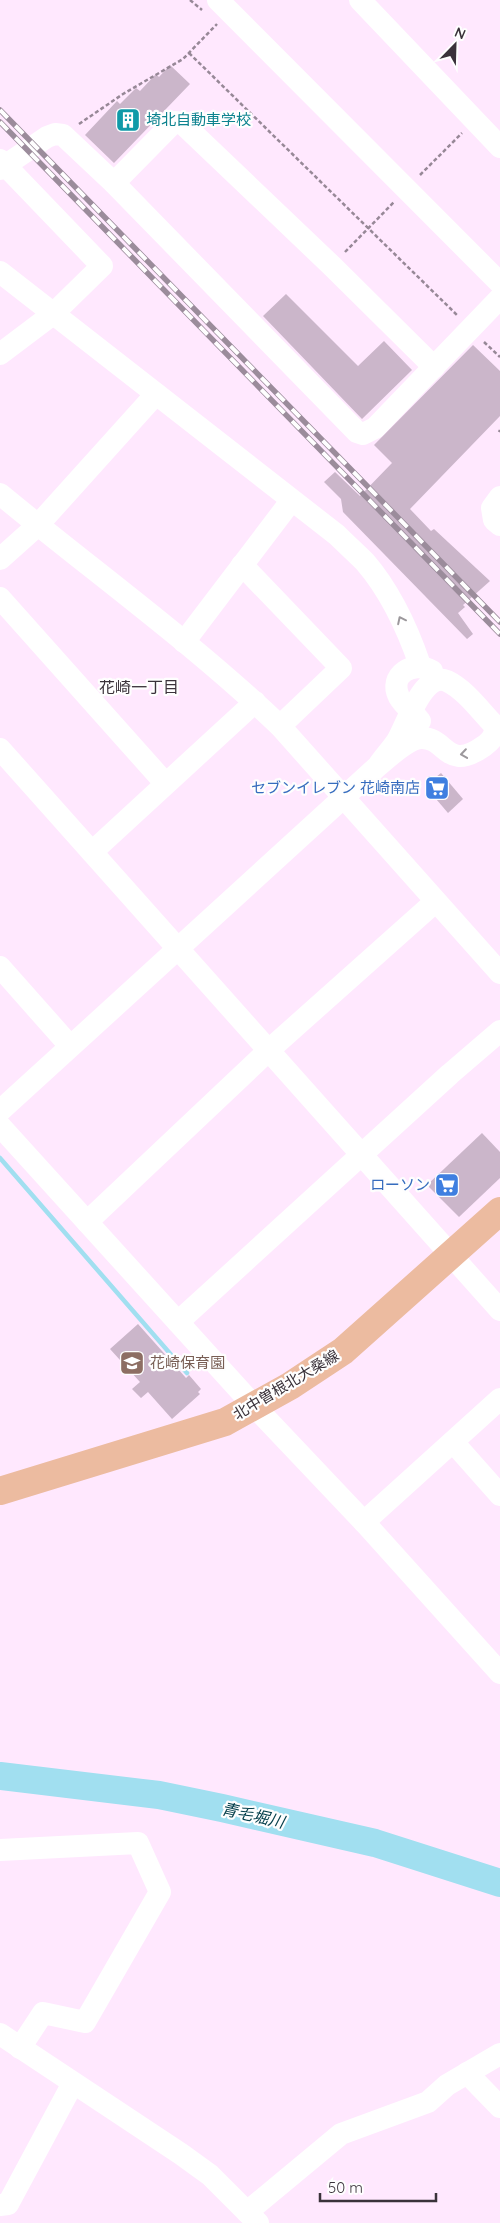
<svg xmlns="http://www.w3.org/2000/svg" width="500" height="2223" viewBox="0 0 500 2223" font-family="Quicksand,'Noto Sans JP',sans-serif">
<style>
.lines{fill:none;stroke-linecap:round;stroke-linejoin:round}
.stream{stroke:#a1dff0;stroke-width:4.5}
.river{stroke:#a1dff0;stroke-width:28}
.building{fill:#cbb6ca}
.path{stroke:#978897;stroke-width:2.5;stroke-dasharray:4 2.5;stroke-linecap:butt}
.minor{stroke:#fff;stroke-width:22}
.major{stroke:#ecbba0;stroke-width:28}
.rail-casing{stroke:#9b8c9b;stroke-width:5.5}
.rail{stroke:#fefefe;stroke-width:4;stroke-dasharray:11;stroke-linecap:butt}
.oneway{stroke:#9c989c}
.labels{text-anchor:middle;stroke-width:4.5;stroke-linejoin:round;paint-order:stroke}
.culture-label{font-size:15px;fill:#0d838f;stroke:#fefefe;text-anchor:start}
.shop-label{font-size:15px;fill:#366cbe;stroke:#fefefe;text-anchor:end}
.education-label{font-size:15px;fill:#785e54;stroke:#fefefe;text-anchor:start}
.street-label{font-size:15px;fill:#3a323a;stroke:#fefefe}
.neighbourhood-label{font-size:16px;fill:#3a323a;stroke:#fefefe}
.water-label{font-size:16px;font-style:italic;fill:#06404c;stroke:#fefefe}
</style>
<rect width="100%" height="100%" fill="#ffe8fe"/>
<g class="lines">
<path class="stream" d="M0,1158l187,215"/>
<path class="river" d="M0,1776l159,19 63,13 153,35 125,40"/>
</g>
<g class="building">
<path d="M170,65l20,19 -76,79 -29,-28 32,-34 3,3 16,-16 4,3 16,-17 3,3z"/>
<path d="M286,294l72,72 26,-25 28,29 -50,49 -99,-103z"/>
<path d="M473,345l27,26v45l-90,93 21,22 3,-2 56,52 -27,24 2,2 -7,6 15,21 -6,5 -124,-127 -2,-13 -17,-17 11,-10 25,24 32,-33 -18,-18z"/>
<path d="M441,773l22,26 -15,14 -23,-27z"/>
<path d="M482,1133l18,19v26l-41,39 -32,-32z"/>
<path d="M138,1324l48,54 3,-3 12,14 -3,3 2,2 -28,25 -24,-27 -7,6 -9,-9 8,-7 -30,-33z"/>
</g>
<g class="lines">
<g class="path">
<path d="M190,0l12,10"/>
<path d="M189,53l269,263"/>
<path d="M79,124l44,-30 60,-35 34,-35"/>
<path d="M420,175l42,-42"/>
<path d="M345,252l49,-50"/>
<path d="M484,342l16,15"/>
<path d="M499,432l1,-2"/>
</g>
<g class="minor">
<path d="M218,0l282,283"/>
<path d="M360,0l140,147"/>
<path d="M0,160l102,106 -49,48 -53,40"/>
<path d="M0,169l47,-32 8,-3 8,1 51,48 243,249 6,2 12,-6 125,-130"/>
<path d="M114,183l60,-61 8,1 150,143 102,101"/>
<path d="M0,272l337,263c9,9 19,18 28,27 25,29 43,68 55,103"/>
<path d="M0,494c93,77 192,148 280,232l220,247"/>
<path d="M500,497l-8,11 2,12 6,5"/>
<path d="M0,559l38,-34 118,-131"/>
<path d="M242,565l99,103 -61,58"/>
<path d="M0,598l165,185"/>
<path d="M184,642l107,-141"/>
<path d="M420,721c-6,-8 -16,-15 -21,-24 -11,-22 14,-37 33,-26"/>
<path d="M0,749l500,561"/>
<path d="M92,852l163,-150"/>
<path d="M0,967l70,79"/>
<path d="M0,1111l378,-345c11,-9 29,-27 43,-28 26,-1 25,35 63,8 8,-6 11,-10 11,-20 -14,-14 -29,-36 -48,-45 -24,-11 -41,46 -50,60 -6,9 -13,16 -19,25"/>
<path d="M0,1126l255,281 109,115 136,151"/>
<path d="M87,1222l182,-172 166,-148"/>
<path d="M178,1322l272,-248 50,-43"/>
<path d="M453,1442l47,53"/>
<path d="M364,1522l136,-123"/>
<path d="M0,1850l138,-7 22,49 -75,130 -42,-9 -23,35"/>
<path d="M0,2034l181,120 29,21 48,48"/>
<path d="M467,2073l33,34"/>
<path d="M0,2205l8,-1 65,-121"/>
<path d="M247,2212l94,-78 87,-32 19,-17 53,-31"/>
</g>
<path class="major" d="M0,1491l225,-69 65,-36 53,-35 157,-140"/>
<defs>
<g id="rail">
<path d="M0,110l500,512"/>
<path d="M0,122l500,512"/>
</g>
</defs>
<use href="#rail" class="rail-casing"/>
<use href="#rail" class="rail"/>
</g>
<defs><path id="oneway-chevron" d="M-2-3.5L2.5 0L-2 3.5" fill="none" stroke-width="1.6" stroke-linecap="round" stroke-linejoin="round" transform="scale(1.25)"/></defs>
<g class="oneway">
<use href="#oneway-chevron" transform="translate(401 620) rotate(-116)"/>
<use href="#oneway-chevron" transform="translate(464 754) rotate(172)"/>
</g>
<defs>
<symbol id="building-square" viewBox="-11 -11 22 22"><rect x="-9" y="-9" width="18" height="18" rx="4" fill="#0f9aa8" stroke="#fefefe"/><path d="M-4-6H4V6H1V3H-1V6H-4ZM-2.5-4.3h1.7v1.8h-1.7ZM.8-4.3h1.7v1.8H.8ZM-2.5-1h1.7V.8h-1.7ZM.8-1h1.7V.8H.8Z" fill="#fff"/></symbol>
<symbol id="supermarket-square" viewBox="-11 -11 22 22"><rect x="-9" y="-9" width="18" height="18" rx="4" fill="#3f7fe0" stroke="#fefefe"/><path d="M-6-5.5h2.5l.6 2H6L4.5 2H-2.5L-4.4-4H-6ZM-1.5 3.2a1.3 1.3 0 1 0 .1 0ZM3 3.2a1.3 1.3 0 1 0 .1 0Z" fill="#fff"/></symbol>
<symbol id="school-square" viewBox="-11 -11 22 22"><rect x="-9" y="-9" width="18" height="18" rx="4" fill="#8d6e63" stroke="#fefefe"/><path d="M0-5L7-2L0 1L-7-2ZM-4 1L0 2.5L4 1V4Q0 6-4 4Z" fill="#fff"/></symbol>
</defs>
<g fill-rule="evenodd">
<use href="#building-square" x="114" y="106" width="28" height="28"/>
<use href="#supermarket-square" x="423" y="774" width="28" height="28"/>
<use href="#supermarket-square" x="433" y="1171" width="28" height="28"/>
<use href="#school-square" x="118" y="1349" width="28" height="28"/>
</g>
<g class="labels">
<g class="culture-label">
<text x="146" y="125">埼北自動車学校</text>
</g>
<g class="shop-label">
<text x="420" y="793">セブンイレブン 花崎南店</text>
<text x="430" y="1190">ローソン</text>
</g>
<g class="education-label">
<text x="150" y="1368">花崎保育園</text>
</g>
<g class="street-label">
<text transform="translate(286 1385) rotate(-31)" y="5">北中曽根北大桑線</text>
</g>
<g class="neighbourhood-label">
<text x="139" y="693">花崎一丁目</text>
</g>
<g class="water-label">
<text transform="translate(253 1815) rotate(13)" y="6">青毛堀川</text>
</g>
</g>
<g transform="translate(455 45) rotate(23)" stroke="#fefefe" stroke-width="4" paint-order="stroke">
<path d="M0-4L9 19L0 12L-9 19Z" fill="#3a323a"/>
<text y="-8" font-size="14" font-weight="bold" text-anchor="middle" fill="#3a323a">N</text>
</g>
<path d="M320 2193v8h116v-8" fill="none" stroke="#3a323a" stroke-width="2.5"/>
<text x="328" y="2193" font-size="15" fill="#3a323a" stroke="#fefefe" stroke-width="4" paint-order="stroke">50 m</text>
</svg>
